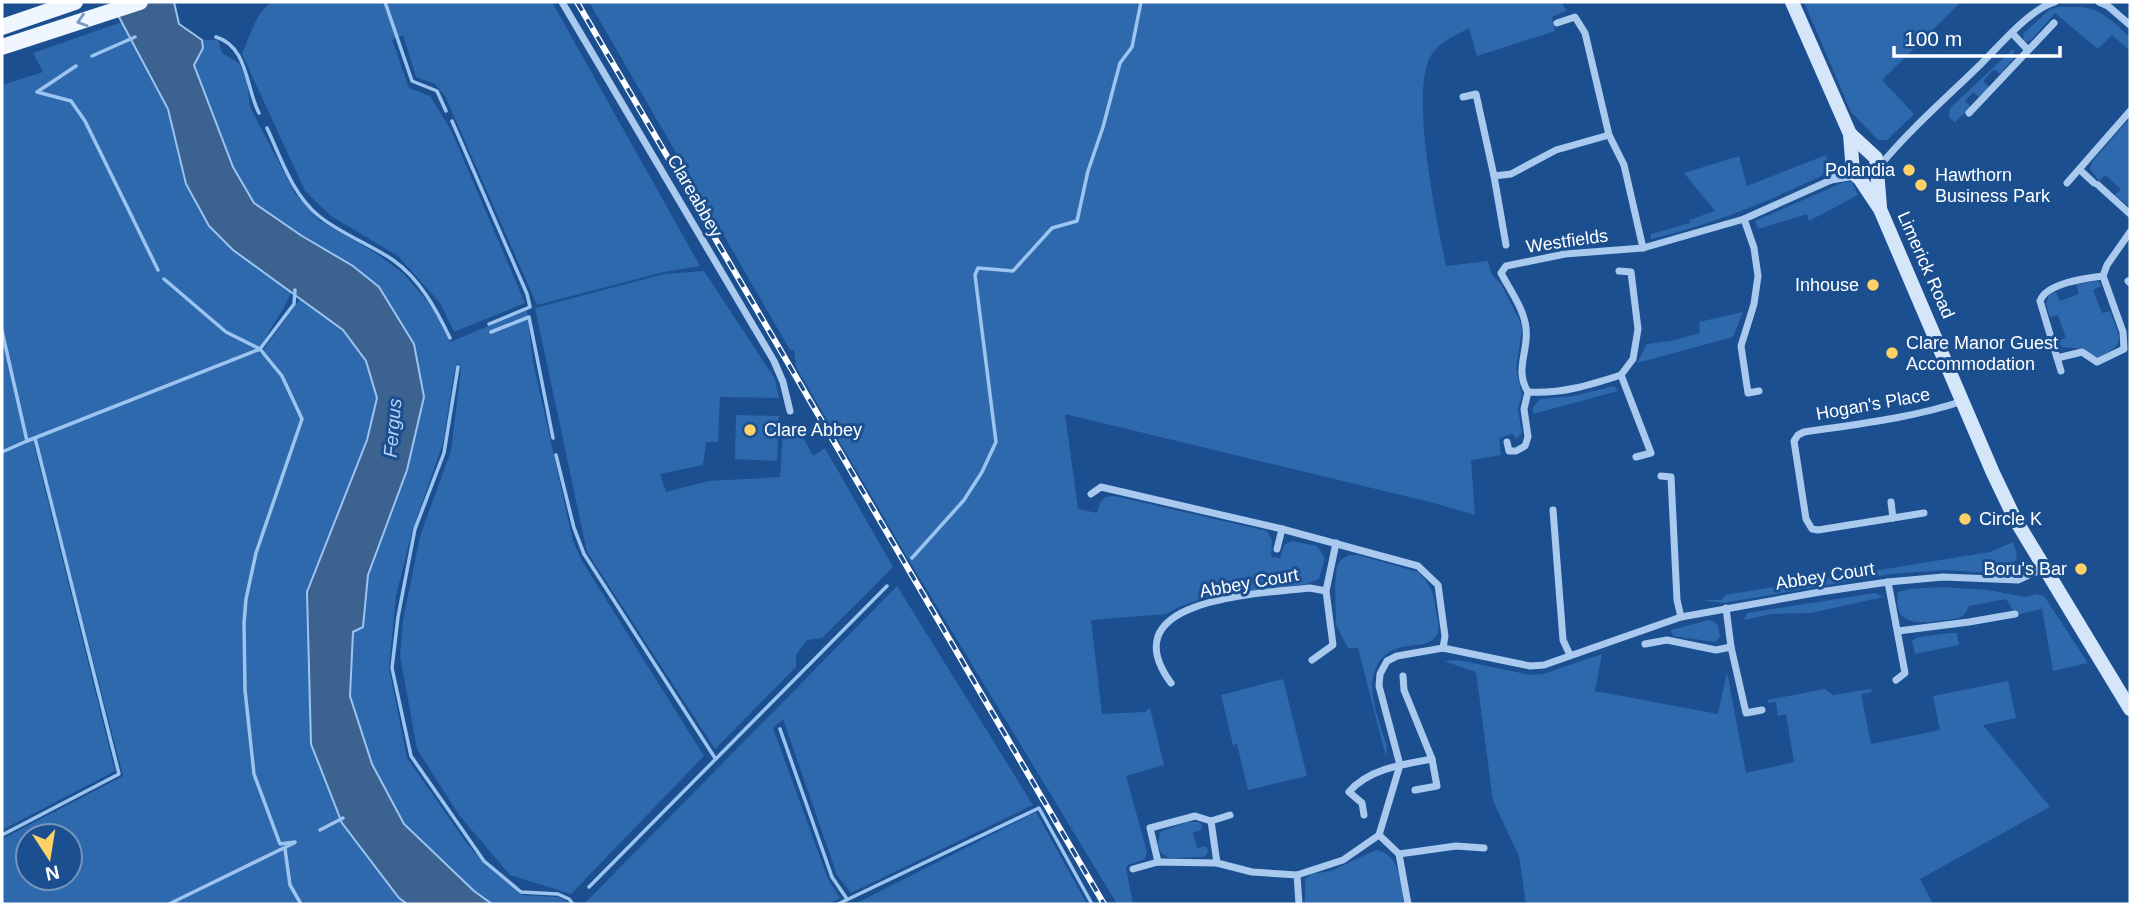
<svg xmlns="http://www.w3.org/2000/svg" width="2132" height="906" viewBox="0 0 2132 906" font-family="Helvetica,sans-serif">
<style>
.green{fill:#2e69ad;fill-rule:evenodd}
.water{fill:#3c6290;stroke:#9cc4f0;stroke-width:2}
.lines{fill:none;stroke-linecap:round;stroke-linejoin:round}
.stream{stroke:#9cc4f0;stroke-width:3.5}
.minor{stroke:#a9c9ee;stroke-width:7}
.secondary{stroke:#d6e6fa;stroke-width:14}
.primary{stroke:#f0f6ff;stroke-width:16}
.rail-casing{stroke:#fff;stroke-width:6}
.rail{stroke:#1b4f8f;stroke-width:3.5;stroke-dasharray:10;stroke-linecap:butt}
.oneway{stroke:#7b9ac1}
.poi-dot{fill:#ffd166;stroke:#1b4f8f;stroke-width:2.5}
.labels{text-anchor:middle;stroke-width:6;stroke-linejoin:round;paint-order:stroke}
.poi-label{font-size:18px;fill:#fff;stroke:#1b4f8f;text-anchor:start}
.street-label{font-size:18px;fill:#fff;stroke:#1b4f8f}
.water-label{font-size:19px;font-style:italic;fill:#b5d3f5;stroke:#1b4f8f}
</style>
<rect width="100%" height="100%" fill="#1b4f8f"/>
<g class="green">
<path d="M273,2h279l148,264 -36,6 -127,33 -92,-209 -10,-12 -19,-7 -13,-42 -11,5 17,48 21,8 21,34 74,173 -71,29 -14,-29 -42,-47 -67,-40 -26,-25 -63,-137c7,-16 15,-45 31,-52z"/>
<path d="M589,2h973l4,9 -14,6 3,14 -78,25 -8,-28c-14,8 -31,14 -39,29 -20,39 7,164 16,209l42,-5 4,14 9,9 20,39 1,7 -6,38 6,27 -4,14 4,24 -6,6 -3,-5 -14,4 2,17 -30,5 4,55 -45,-13 -365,-88 13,95 19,4 3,-10 5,-6 9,-1 153,35 5,9 -1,17 9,1 4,-13 8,-4 25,5 8,12 -6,21 -13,5 -98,13 -27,9 -15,8 -75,6 11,94 43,-2 5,-4 14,57 -38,11 21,76 -2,7 -17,6 -2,3 7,36h-16l-210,-347 -111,-190 -2,-17h-4z"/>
<path d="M1804,2h157l-79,78 32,34 -27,26h-9l-27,-28z"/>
<path d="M2058,7c40,-2 43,4 72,30v14l-18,-16 -14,14 -43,-36 -24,27 -4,2 -3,-2 -1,-6 26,-24z"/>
<path d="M122,22l46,87 18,75 47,66 58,42c-9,25 -26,38 -32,64l41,-57 43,31 23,31 11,38 -10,41 -60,152 92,306 8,6h-405v-65l121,-63 -85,-330 -4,-1 81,326 -113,59v-745l41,-13 -10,-19zM28,836h42v42h-42z"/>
<path d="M202,40h16l4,13 17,10 8,18 3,26 45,86 24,27 57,33 28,21 28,33 18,35 77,-32 6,52 40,179 9,20 122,195 -133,138 -61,-19 -51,-60 -42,-66 -17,-93 3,-36 17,-84 31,-85 10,-83 -3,-6 -4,12 -11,69 -31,89 -16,64 -7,72 18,90 61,87 16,18 38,32 36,2 10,5 -2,2h-74l-18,-13 -70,-67 -32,-60 -22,-68 3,-64 10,-5 5,-52 39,-105 16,-73 -9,-53 -35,-57 -26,-21 -51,-30 -48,-33 -21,-36 -39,-102 9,-16z"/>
<path d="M2012,50h3l-3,6 2,2 -14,16 -6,-5 -11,12 6,6 -10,10 -6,-5 -8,9 6,6 -16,15 -6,-4 1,-10z"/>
<path d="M2130,118v89l-15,-12 6,-6 -16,-14 -6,6 -9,-12 2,-7z"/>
<path d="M1826,155l5,16c-58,29 -117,53 -180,68v-5l39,-11 -1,-3 26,-9 -31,-38 55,-17 8,30z"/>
<path d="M1844,182h8l6,13 -49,26 -2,-7 -49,15 -3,-8z"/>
<path d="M704,271l71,108 4,19 -59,-1 -2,45h-12l-3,23 -43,9 6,18 42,-11 72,-4 3,-46 16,-1 14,26 12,-8 68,119 -71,71 -15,2 -11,15v12l-81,82 -128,-197 -52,-244 129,-34z"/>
<path d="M2096,281l3,1 2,4 -8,4 9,23 8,-2c10,28 18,33 -13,47l-14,-9 -21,-2 -4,-6 8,-3 -8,-23 -8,2 -4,-13 3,-9 7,-3 4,9 19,-7 -3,-10z"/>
<path d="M1743,312l-10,25 -96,26 10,-19 24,-3 29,-8 -1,-11z"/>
<path d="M1614,386l4,5 -85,23v-7l7,-8 34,-3z"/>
<path d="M736,415l43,1 -2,45 -42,-2z"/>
<path d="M2013,542l4,12 -1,6 -13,9v5l-56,-4 -56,4 -167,29 -23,-3h21l3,-5 265,-43z"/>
<path d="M1349,555h9l60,17c13,12 16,22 18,39 1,6 4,15 2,21 -8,24 -46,1 -62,36 -11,23 5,56 11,79l-1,10 -28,-109h-10l-12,-23 -1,-40 2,-19 4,-6z"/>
<path d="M897,586l136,219 -182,88 -14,-18 -54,-156 -10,9 55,151 12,19 -12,6h-244z"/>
<path d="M1942,587l46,3 37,7 12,-3 7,2 44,67 -35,8 -11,-62 -26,6 -10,-16 -37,7 -4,8 -6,4c-26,3 -68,16 -61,-26l12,-3z"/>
<path d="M1875,593l8,4 -72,16 -40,1 -27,6 3,-7z"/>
<path d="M1709,620l6,2 3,4 2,11 -5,5 -42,-6 -2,-6z"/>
<path d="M1950,633h7l2,12 -44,9 -3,-13 6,-4z"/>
<path d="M1602,654l-7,37 123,23 9,-42 19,101 48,-11 -8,-48 -8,2 -2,-14 -7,1 -2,-3 58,-11 8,6 38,-6 1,3 -11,2 10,50 69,-14 -7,-34 75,-15 8,37 -33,7 67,82 -130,72 13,25h-407l-7,-48 -26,-55 -17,-129 -32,-11 14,-1 73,15 12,-1z"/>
<path d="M1283,679l24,97 -59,14 -11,-46 -4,1 -12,-50z"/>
<path d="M1036,812l51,92h-232z"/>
<path d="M1187,822h12l3,3 -1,5 -8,3 4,15 8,-2 3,3 -1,5 -4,3 -34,1 -8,-5 -3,-8 2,-13z"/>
<path d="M1376,850c25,4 24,34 28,54h-99v-25l7,-5 19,-3z"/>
</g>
<path class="water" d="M111,2h63l5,22 23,16 1,8 -9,17 39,102 21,36 48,33 51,30 26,21 35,57 10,53 -17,73 -39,105 -5,52 -10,5 -3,64 22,68 32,60 70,67 18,13h-85l-8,-6 -57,-75 -31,-79 -4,-152 60,-152 10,-42 -11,-37 -23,-31 -110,-80 -24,-24 -23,-42 -18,-75z"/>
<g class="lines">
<g class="stream">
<path d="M385,2l27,79 25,10 9,20"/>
<path d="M216,37c32,9 30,52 43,76"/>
<path d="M92,56l43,-19"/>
<path d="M76,66l-39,26 34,9 14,20 73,149"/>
<path d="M452,121l75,173 3,13 -41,17"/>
<path d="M267,128c14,30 25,66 52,88 22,18 51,28 74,44 27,19 43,49 57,78"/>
<path d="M164,279l62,53 34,17"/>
<path d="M295,290l-1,14 -34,45 22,27 20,43 -46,134 -10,46 -2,24 1,67 9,84 26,70 15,-2"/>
<path d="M2,331l25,110 233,-92"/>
<path d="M491,332l38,-15 24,121"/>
<path d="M458,367l-14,86 -29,76 -17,88 -6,51 19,88 73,105 37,31 37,2 11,5 4,5"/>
<path d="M2,452l25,-11"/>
<path d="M556,455l18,73 10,26 131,204"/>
<path d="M912,558l52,-58 18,-28 14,-30 -21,-167 3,-7 35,3 39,-43 25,-7 11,-50 15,-44 17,-64 12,-16 9,-45"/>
<path d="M780,729l52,148 15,22"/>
<path d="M320,830l23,-12"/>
<path d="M2,835l117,-61 -84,-336"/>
<path d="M285,849l5,36 11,19"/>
<path d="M589,887l298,-301"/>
<path d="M169,904l125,-61"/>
<path d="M838,904l201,-96 53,96"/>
</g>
<g class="minor">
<path d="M562,2l212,359 9,21 7,29"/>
<path d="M2099,2l9,4 22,19"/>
<path d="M1557,23l18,-6 10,16 24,102 15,30 19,83 101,-29 87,-39 24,-4"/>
<path d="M2012,33l16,17"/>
<path d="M1463,97l13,-3 18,82"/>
<path d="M1969,113l85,-90"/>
<path d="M1878,168c31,-38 68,-70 103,-104 19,-19 49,-55 74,-62"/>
<path d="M2080,170l14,13"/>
<path d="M1831,180l20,-17"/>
<path d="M2067,183l63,-72"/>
<path d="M2098,185l32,29"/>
<path d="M1744,219l10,29 4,28 -4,28 -13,42 7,47 11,-2"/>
<path d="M1506,245l-12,-69 17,-2 45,-24 53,-15"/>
<path d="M1619,271l12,1 7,57 -5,30 -12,16 30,78 -15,4"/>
<path d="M2128,281l2,2"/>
<path d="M2057,358l25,-6 15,10 27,-13 -1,-17 -20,-56"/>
<path d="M2061,371l-21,-70c6,-18 46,-23 63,-25l4,-11 23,-33"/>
<path d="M1528,392c34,2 62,-7 93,-17"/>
<path d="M1507,442l2,9h7l9,-5 3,-9 -4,-28 4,-17c-14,-22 1,-41 -2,-64 -2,-19 -16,-38 -25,-55l5,-7 59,-12 78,-6"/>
<path d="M1661,476l10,1 6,123 4,17"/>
<path d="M1091,494l10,-7 181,42 136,37 20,19 7,51 -2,12"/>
<path d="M1891,502l2,16"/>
<path d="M1553,510l10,130 7,15"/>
<path d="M1924,513l-106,17 -6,-1 -6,-10 -12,-78 4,-6 6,-3c54,-8 108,-14 159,-31"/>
<path d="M1277,549l5,-20"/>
<path d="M1888,582l17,91 -9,7"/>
<path d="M1726,608l5,39 15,66 16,-3"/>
<path d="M1898,631l71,-9 46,-8"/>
<path d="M1645,644l22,-4 49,10 15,-3"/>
<path d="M1312,660l21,-15 -7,-54 10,-48"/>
<path d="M1403,676l1,14 28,69 5,27 -22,4"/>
<path d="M1171,683c-62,-85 88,-89 139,-95l16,3"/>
<path d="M1400,765l-21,-79 1,-12 7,-13 10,-5 46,-8 87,18 14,-1 137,-48 139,-25 68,-10 55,-5 75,3 26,-12"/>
<path d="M1364,815l-2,-12 -13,-11c19,-23 55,-28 83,-33"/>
<path d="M1399,854l-20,-19 21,-70"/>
<path d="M1158,862l-8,-34 45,-12 16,5"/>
<path d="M1217,863l-6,-42 19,-6"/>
<path d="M1133,869l25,-7 59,1 35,9 45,3 2,29"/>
<path d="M1297,875l46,-15 36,-25"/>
<path d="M1408,904l-9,-50 57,-8 28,2"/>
</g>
<g class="secondary">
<path d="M1792,2l58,132 3,39 7,6 20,30 113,264 22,46 115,190"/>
<path d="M1850,134l26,24 4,49"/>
</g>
<g class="primary">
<path d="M2,27l73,-25"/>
<path d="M2,47l138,-45"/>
</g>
<defs>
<path id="rail" d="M577,2l527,902"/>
</defs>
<use href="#rail" class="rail-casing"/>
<use href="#rail" class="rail"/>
</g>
<defs><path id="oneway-chevron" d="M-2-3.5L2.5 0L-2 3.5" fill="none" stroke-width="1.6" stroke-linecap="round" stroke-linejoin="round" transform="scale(1.75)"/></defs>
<use class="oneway" href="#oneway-chevron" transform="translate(82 21) rotate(162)"/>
<g class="poi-dot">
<circle cx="1909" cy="170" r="7"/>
<circle cx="1921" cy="185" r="7"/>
<circle cx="1873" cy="285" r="7"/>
<circle cx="1892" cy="353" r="7"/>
<circle cx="750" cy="430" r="7"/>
<circle cx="1965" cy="519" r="7"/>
<circle cx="2081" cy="569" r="7"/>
</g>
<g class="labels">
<g class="poi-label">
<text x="1895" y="176" text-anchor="end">Polandia</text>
<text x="1935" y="181">Hawthorn<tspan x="1935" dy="21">Business Park</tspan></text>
<text x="1859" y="291" text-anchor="end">Inhouse</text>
<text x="1906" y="349">Clare Manor Guest<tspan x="1906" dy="21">Accommodation</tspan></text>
<text x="764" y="436">Clare Abbey</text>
<text x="1979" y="525">Circle K</text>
<text x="2067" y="575" text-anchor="end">Boru's Bar</text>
</g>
<g class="street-label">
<text transform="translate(695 196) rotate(60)" y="6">Clareabbey</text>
<text transform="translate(1567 241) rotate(-8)" y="6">Westfields</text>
<text transform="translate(1926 265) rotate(66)" y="6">Limerick Road</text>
<text transform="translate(1873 404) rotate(-10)" y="6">Hogan's Place</text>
<text transform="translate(1825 576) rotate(-9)" y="6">Abbey Court</text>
<text transform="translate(1249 583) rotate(-10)" y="6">Abbey Court</text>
</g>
<g class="water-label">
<text transform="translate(392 428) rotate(-85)" y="7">Fergus</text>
</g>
</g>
<rect width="2132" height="906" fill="none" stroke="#ffffff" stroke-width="7"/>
<g transform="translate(49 857) rotate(168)"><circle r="33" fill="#1b4f8f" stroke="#7695bc" stroke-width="2"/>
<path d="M0-5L12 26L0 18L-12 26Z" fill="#ffd166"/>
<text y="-10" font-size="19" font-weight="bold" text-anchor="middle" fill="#ffffff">N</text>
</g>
<path d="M1894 46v10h166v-10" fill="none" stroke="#ffffff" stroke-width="3.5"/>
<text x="1904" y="46" font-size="21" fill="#ffffff" stroke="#1b4f8f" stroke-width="5" paint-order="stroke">100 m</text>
</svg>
